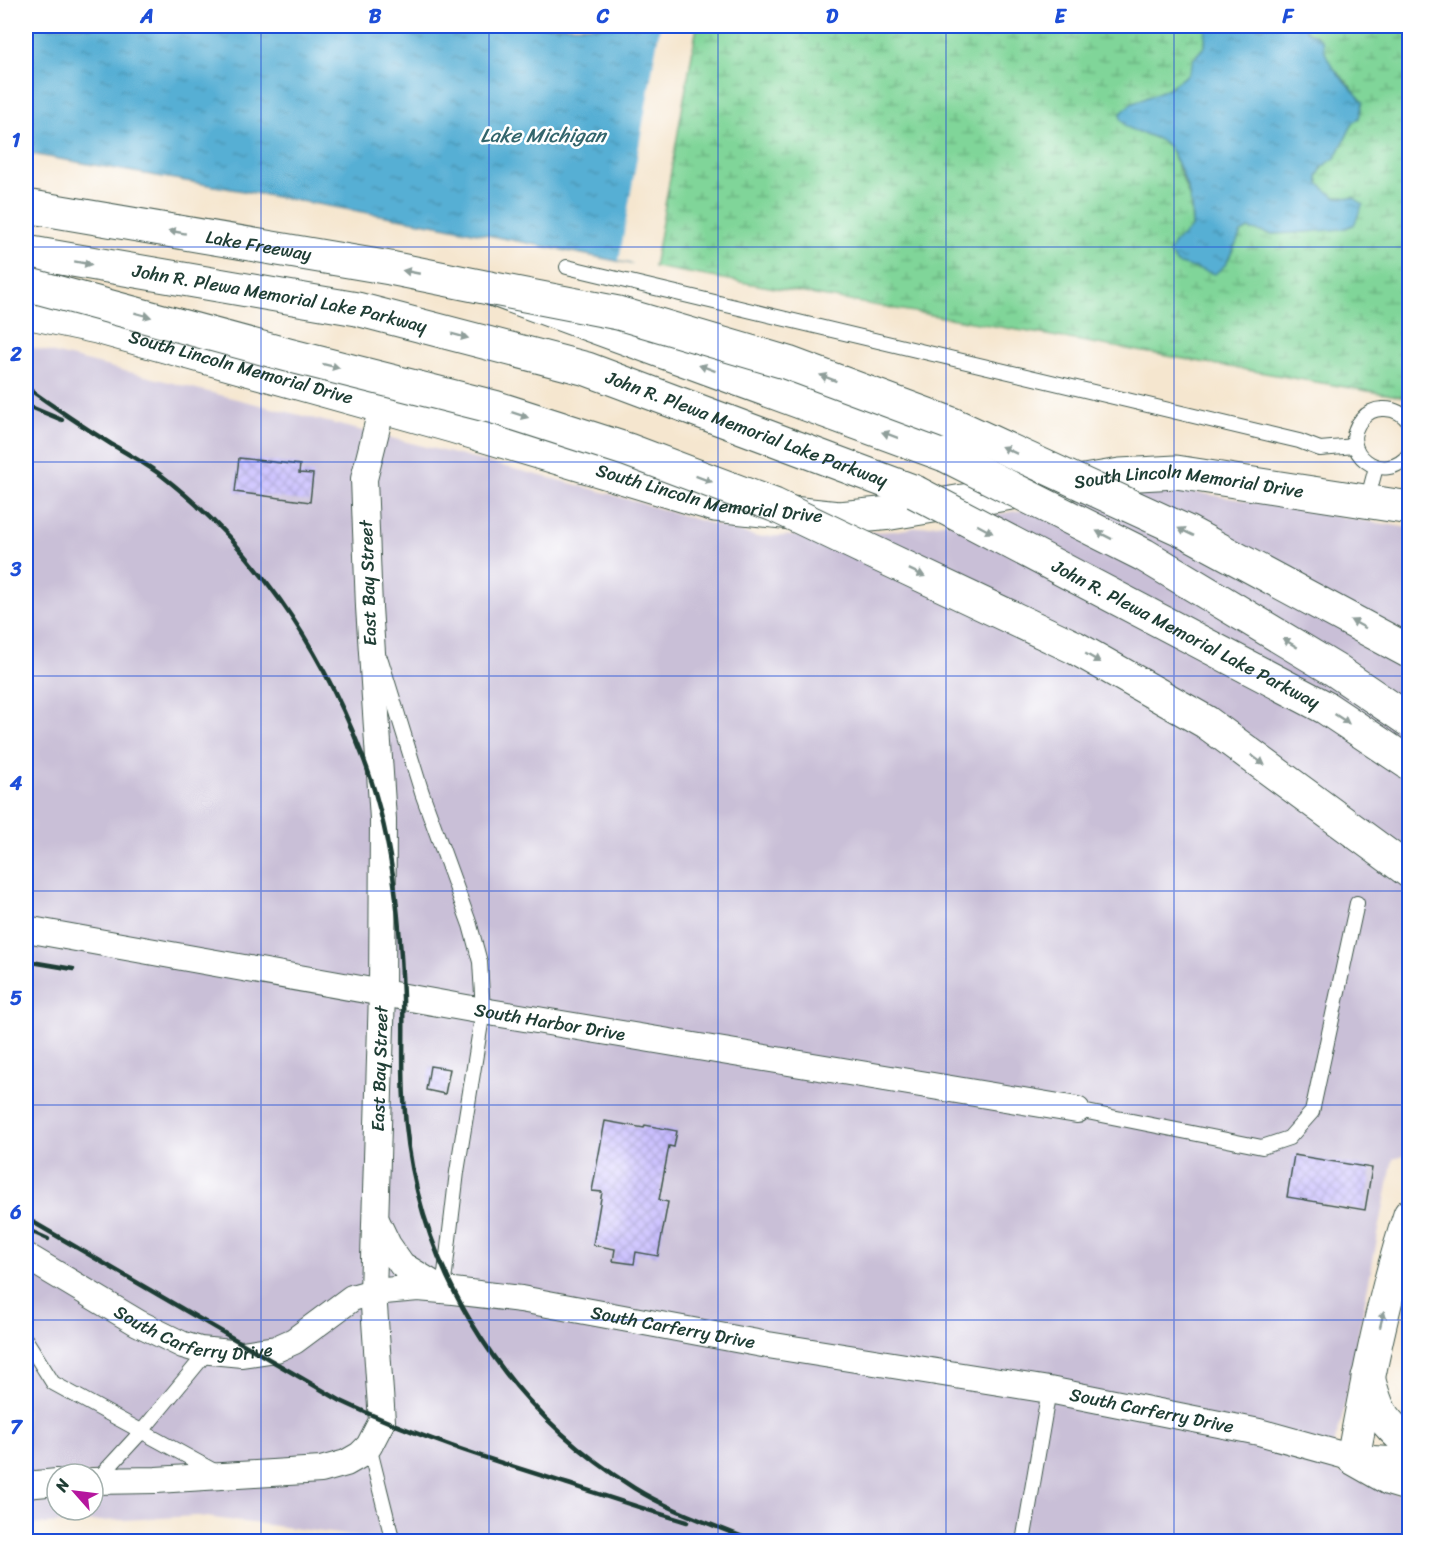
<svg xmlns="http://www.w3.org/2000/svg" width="1435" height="1567" viewBox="0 0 1435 1567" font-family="Sriracha,sans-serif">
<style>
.industrial{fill:#c9bfd7;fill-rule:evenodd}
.wetland{fill:url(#wetland-marsh);stroke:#508966;stroke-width:1.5}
.water{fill:url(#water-ripples);stroke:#3b7684;stroke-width:1.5}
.pier{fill:#f5e6cf}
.building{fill:url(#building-cross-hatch)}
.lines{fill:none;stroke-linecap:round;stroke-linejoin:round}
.service-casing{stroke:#3f564b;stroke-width:16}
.minor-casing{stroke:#3f564b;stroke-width:28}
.tertiary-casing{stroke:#3f564b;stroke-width:35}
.secondary-casing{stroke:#3f564b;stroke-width:35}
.motorway-casing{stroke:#3f564b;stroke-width:35}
.service{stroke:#fff;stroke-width:14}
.minor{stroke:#fff;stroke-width:26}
.tertiary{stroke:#fff;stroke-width:33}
.secondary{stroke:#fff;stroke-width:33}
.motorway{stroke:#fff;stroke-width:33}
.rail{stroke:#1f3d34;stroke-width:4.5}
.motorway-bridge-casing{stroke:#3f564b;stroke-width:35;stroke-linecap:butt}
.motorway-bridge{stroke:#fff;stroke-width:33}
.oneway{fill:#8f9e9a}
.grid{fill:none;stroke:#1d4ed8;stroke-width:1.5;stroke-opacity:0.55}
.labels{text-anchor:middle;stroke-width:5;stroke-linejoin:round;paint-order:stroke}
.street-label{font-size:18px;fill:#1f3d34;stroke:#fff}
.water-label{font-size:20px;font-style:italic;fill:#33656c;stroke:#fff}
.neatline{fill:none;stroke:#1d4ed8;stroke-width:2}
.grid-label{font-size:20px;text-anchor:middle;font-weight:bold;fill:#1d4ed8}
</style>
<defs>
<pattern id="wetland-marsh" width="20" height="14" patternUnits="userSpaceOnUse" patternTransform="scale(1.5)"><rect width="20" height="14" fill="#80d599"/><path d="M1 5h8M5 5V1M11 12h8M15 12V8" fill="none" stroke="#68ae7e"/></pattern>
<pattern id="water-ripples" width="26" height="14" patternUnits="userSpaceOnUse" patternTransform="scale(1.5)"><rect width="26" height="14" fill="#57afd4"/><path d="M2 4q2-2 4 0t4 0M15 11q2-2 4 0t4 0" fill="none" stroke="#4790ad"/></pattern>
<pattern id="building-cross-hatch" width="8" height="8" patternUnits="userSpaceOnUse" patternTransform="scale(1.5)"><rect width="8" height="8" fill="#c2b6fe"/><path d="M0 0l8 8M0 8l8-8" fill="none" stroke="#9d95ce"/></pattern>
</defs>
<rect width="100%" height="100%" fill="#fff"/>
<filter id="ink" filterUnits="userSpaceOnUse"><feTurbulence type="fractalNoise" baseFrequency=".0167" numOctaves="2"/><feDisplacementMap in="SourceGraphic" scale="12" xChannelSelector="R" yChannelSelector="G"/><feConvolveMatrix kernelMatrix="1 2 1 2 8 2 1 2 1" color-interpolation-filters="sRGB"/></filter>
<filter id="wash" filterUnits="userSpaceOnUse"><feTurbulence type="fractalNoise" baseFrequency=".008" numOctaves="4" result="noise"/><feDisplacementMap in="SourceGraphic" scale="24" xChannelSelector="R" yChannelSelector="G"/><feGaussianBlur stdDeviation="1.35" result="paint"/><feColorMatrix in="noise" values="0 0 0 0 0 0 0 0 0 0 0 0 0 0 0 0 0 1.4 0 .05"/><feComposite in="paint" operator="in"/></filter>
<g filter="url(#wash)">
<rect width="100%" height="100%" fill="#f5e6cf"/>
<path class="industrial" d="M26,346l563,142 168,49 137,-6 270,-44 245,41v626l-16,5 -52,264 -15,45 83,30v13l-7,30 -1003,1 -201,-26 -172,9zM57,1474h36v36h-36z"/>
<path class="wetland" d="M697,26h509l-1,20 -11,12 -6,16 -21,15 -36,15 9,29 18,4 13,11 19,51 2,28 -18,16 52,21 15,-31 7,-4 24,5 45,-3 37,-33 -19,-1 -16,-13 -1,-8 4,-9 14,-10 17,-34 6,-5 -7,-30 -22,-24 -14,-29 -9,-3 -3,-6h105v372l-755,-131z"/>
<g class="water">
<path d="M26,26h649l-43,238 -195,-39 -411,-72z"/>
<path d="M1206,26h98l3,6 9,3 7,7c2,24 26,42 40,60l-4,16 -6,5 -17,34 -14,10 -4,9 1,8 16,13 19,1 9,6 -9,21 -12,4 -48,4 -22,1 -24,-5 -7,4 -15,31 -11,10 -38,-11 -8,-10 5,-10 18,-16c0,-9 0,-19 -2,-28 -2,-12 -14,-44 -22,-53 -14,-15 -46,-10 -48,-32l11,-10 36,-15 21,-15 6,-16 11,-12z"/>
</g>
<path class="pier" d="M660,26h18l-43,238 -16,-3z"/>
<g id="blocks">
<g class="building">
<path d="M239,458l61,7 -1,8 14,1 -3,28 -75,-10z"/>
<path d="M430,1066l20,3 -5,25 -19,-4z"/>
<path d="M605,1121l39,7 1,-3 32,6 -3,16 -5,-1 -10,54 9,2 -10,54 -22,-4 -2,12 -21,-3 2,-12 -22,-4 9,-53 -10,-1z"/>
<path d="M1294,1155l78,13 -7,42 -78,-13z"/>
</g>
</g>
</g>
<g filter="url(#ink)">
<use href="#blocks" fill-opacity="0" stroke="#3f564b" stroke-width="1.5"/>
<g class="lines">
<defs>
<g id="service">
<path d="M567,267l732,174 21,8 35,-3"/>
<path d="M1410,424c-6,-10 -16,-16 -28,-15 -7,0 -15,4 -20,10 -27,31 22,70 48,34"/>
<path d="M1367,501l9,-34"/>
<path d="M381,660l41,133 48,132 10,37 3,49 -26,161 -14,118"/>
<path d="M1077,1110l185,37 27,-9 23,-26 45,-209"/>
<path d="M26,1340l27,43 163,89"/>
<path d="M369,1446l24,96"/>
<path d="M96,1481l46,-50 66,-80"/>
<path d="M1023,1542l26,-152"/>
</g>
<g id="minor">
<path id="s1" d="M26,929l457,82 594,99"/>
<path d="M377,1222l11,23 14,20 36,22"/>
<path id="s2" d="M26,1256l112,67 45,22 17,5 42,4 34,-5 18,-8 58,-43 21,-6 45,-4 35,3 68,8 247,46 281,45 210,42 94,26 57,3"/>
<path id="s3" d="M93,1481l63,-1 165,-10 25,-7 14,-8 9,-9 13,-25 -9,-129 9,-300 1,-173 -14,-212 -5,-128 18,-72"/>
<path d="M26,1485l31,-3"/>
</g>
<g id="tertiary">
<path id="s4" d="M26,312l71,15 355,99 263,79 124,13 52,-5 229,-38 56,-3 234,36"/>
</g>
<g id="secondary">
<path d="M1410,1215c-26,79 -42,162 -57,243l37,21 20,6"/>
<path d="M1368,1377c10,37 13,42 42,67"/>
</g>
<g id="motorway">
<path id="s5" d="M26,206l364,62 99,20 456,167"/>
<path id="s6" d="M26,252l331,57 230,60 328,123"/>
<path d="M864,548l210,99 132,75 204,150"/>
</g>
</defs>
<use href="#service" class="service-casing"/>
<use href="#minor" class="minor-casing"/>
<use href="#tertiary" class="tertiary-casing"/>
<use href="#secondary" class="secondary-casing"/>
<use href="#motorway" class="motorway-casing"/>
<use href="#service" class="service"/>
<use href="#minor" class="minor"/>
<use href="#tertiary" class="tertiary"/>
<use href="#secondary" class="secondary"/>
<use href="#motorway" class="motorway"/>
<g class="rail">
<path d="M26,387c28,20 56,39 85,57 17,10 35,20 50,31 92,71 158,169 200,277 31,78 39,161 42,245 1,34 -1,68 1,102 8,161 94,304 230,389 37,23 80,37 121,54"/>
<path d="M26,405l36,15"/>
<path d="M26,961l47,8"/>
<path d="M26,1218l315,183c73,35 147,58 224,82 40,13 81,27 122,39"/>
<path d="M26,1229l22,10"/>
</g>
<defs>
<g id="motorway-bridge">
<path d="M26,284l262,71 206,52 134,43 146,55 90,43"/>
<path d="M489,288l129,25 170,50 164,61 235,108 223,120"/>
<path d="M945,455l199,100 191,115 75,51"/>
<path id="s7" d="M915,492l411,216 84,56"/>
</g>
</defs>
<use href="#motorway-bridge" class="motorway-bridge-casing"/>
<use href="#motorway-bridge" class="motorway-bridge"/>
</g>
<defs><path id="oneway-solid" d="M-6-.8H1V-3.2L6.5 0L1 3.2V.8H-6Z" transform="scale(1.5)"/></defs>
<g class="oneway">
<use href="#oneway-solid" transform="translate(177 232) rotate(-170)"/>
<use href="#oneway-solid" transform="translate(83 263) rotate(10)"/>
<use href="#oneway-solid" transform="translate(411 272) rotate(-169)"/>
<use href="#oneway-solid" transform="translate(143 315) rotate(15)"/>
<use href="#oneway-solid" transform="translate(460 336) rotate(15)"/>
<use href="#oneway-solid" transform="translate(331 366) rotate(14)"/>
<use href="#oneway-solid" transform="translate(707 368) rotate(-160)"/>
<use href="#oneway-solid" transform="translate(828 378) rotate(-159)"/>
<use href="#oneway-solid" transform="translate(520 415) rotate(18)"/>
<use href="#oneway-solid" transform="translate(890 435) rotate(-160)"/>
<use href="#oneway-solid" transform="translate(1009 450) rotate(-155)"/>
<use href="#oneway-solid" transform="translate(704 479) rotate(20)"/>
<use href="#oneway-solid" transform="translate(985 529) rotate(28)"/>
<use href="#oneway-solid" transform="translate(1186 532) rotate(-154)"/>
<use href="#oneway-solid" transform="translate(1104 535) rotate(-153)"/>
<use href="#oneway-solid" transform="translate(917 573) rotate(25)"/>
<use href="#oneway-solid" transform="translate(1358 624) rotate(-152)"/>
<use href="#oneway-solid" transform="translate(1290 643) rotate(-149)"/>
<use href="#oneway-solid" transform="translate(1093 658) rotate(30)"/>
<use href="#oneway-solid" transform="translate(1342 719) rotate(34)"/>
<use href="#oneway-solid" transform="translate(1258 760) rotate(36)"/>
<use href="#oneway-solid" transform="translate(1382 1319) rotate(-76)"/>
</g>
</g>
<path class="grid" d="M261,26v1516M489,26v1516M718,26v1516M946,26v1516M1174,26v1516M26,247h1384M26,462h1384M26,676h1384M26,891h1384M26,1105h1384M26,1320h1384"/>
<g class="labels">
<g class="street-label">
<text dy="6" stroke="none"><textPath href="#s5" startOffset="236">Lake Freeway</textPath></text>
<text dy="6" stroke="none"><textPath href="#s6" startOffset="258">John R. Plewa Memorial Lake Parkway</textPath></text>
<text dy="6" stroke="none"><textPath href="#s4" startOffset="222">South Lincoln Memorial Drive</textPath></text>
<text dy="6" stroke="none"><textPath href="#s6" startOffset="744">John R. Plewa Memorial Lake Parkway</textPath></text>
<text dy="6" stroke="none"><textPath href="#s4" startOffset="1194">South Lincoln Memorial Drive</textPath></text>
<text dy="6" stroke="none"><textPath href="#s4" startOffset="708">South Lincoln Memorial Drive</textPath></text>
<text transform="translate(368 583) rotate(-92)" y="6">East Bay Street</text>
<text dy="6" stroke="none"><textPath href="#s7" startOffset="306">John R. Plewa Memorial Lake Parkway</textPath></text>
<text dy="6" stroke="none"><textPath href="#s1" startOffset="532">South Harbor Drive</textPath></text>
<text dy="6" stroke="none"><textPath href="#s3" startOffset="664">East Bay Street</textPath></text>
<text dy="6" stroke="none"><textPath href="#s2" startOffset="188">South Carferry Drive</textPath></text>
<text dy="6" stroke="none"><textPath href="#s2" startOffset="692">South Carferry Drive</textPath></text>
<text dy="6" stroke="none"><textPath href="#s2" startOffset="1178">South Carferry Drive</textPath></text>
</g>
<g class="water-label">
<text x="543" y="142">Lake Michigan</text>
</g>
</g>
<rect width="1435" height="1567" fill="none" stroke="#fff" stroke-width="66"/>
<g transform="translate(75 1492) rotate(298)"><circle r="28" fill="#ffffff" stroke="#a5b1ae" stroke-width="1.5"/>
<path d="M0-4.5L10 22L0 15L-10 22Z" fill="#b5179e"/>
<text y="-9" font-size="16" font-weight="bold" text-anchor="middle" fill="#1f3d34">N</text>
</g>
<rect x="33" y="33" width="1369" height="1501" class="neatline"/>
<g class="grid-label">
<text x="147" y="23">A</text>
<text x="375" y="23">B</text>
<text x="603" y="23">C</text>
<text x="832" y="23">D</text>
<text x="1060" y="23">E</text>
<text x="1288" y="23">F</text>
<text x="16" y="147">1</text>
<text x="16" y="361">2</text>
<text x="16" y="576">3</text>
<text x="16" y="790">4</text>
<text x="16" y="1005">5</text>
<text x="16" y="1219">6</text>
<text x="16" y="1434">7</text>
</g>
</svg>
